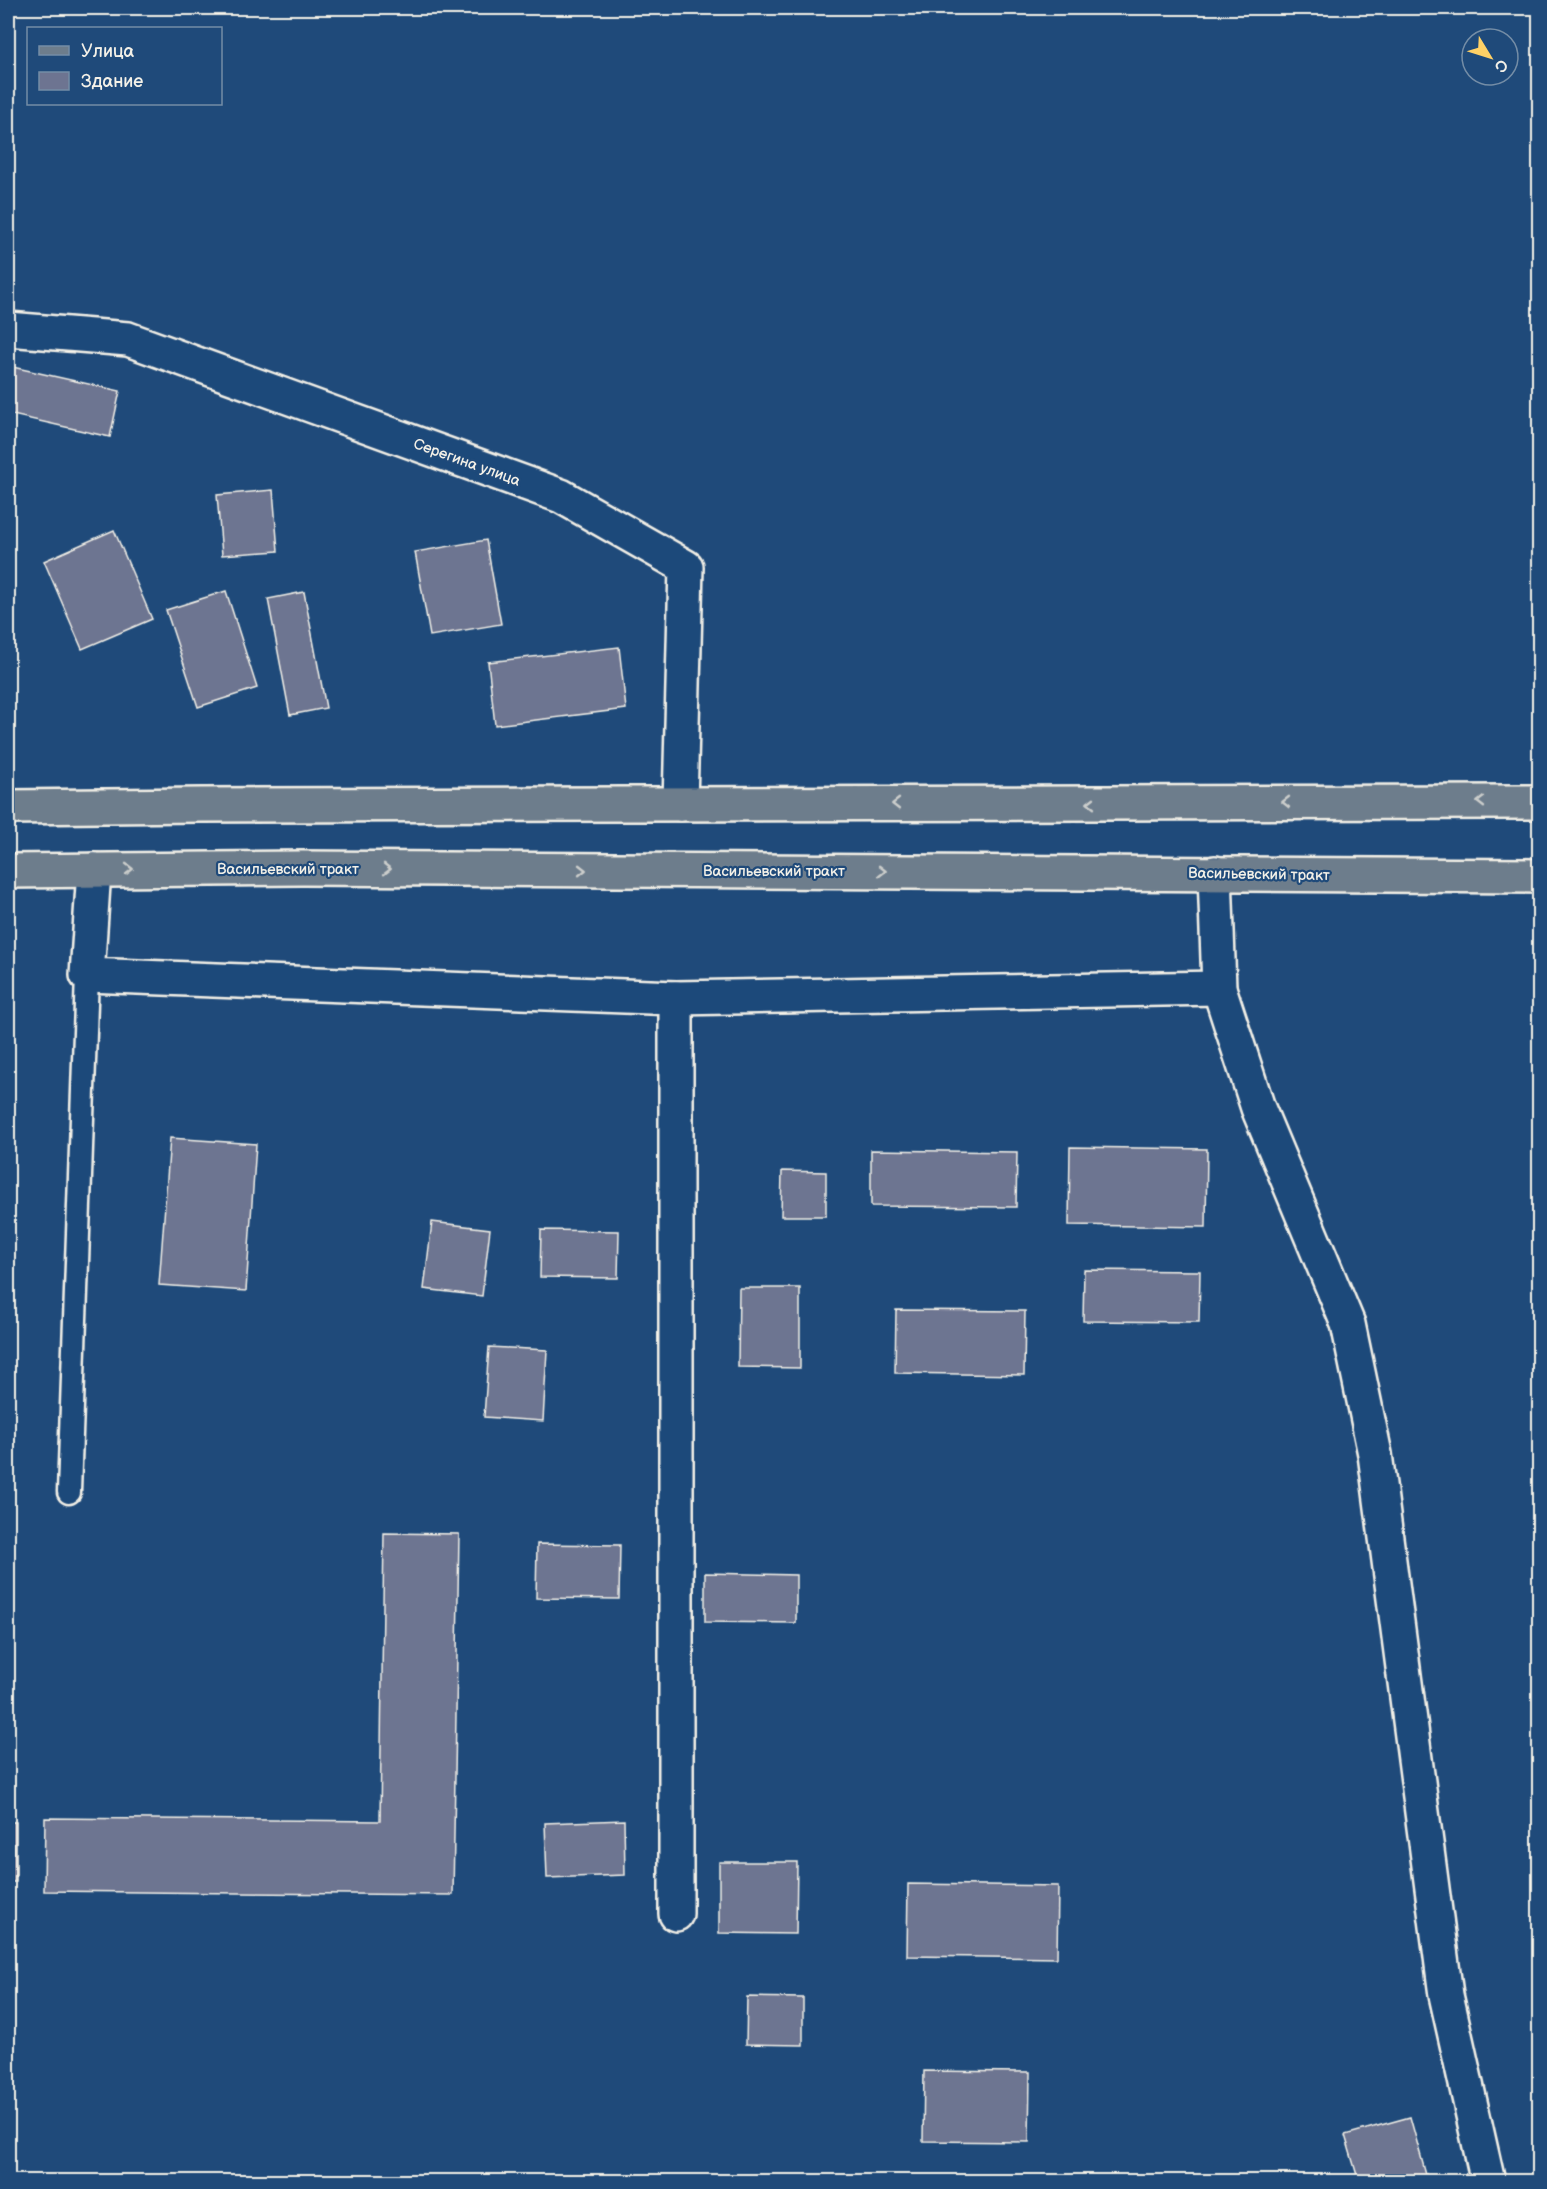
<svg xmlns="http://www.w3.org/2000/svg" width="1547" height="2189" viewBox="0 0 1547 2189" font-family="'Balsamiq Sans',sans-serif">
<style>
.building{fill:#6d7491;stroke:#f4f1e8;stroke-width:1.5}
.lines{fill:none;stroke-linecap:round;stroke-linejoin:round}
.lane-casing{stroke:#f4f1e8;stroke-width:27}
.street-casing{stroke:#f4f1e8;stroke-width:38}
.primary-casing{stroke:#f4f1e8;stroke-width:38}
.lane{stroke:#1f4a7a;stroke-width:22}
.street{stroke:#1f4a7a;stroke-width:33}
.primary{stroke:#6d7d8c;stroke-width:33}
.oneway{stroke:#cccecc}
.labels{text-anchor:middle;stroke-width:4.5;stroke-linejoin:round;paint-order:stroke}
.street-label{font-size:15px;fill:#f4f1e8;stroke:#1f4a7a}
</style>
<rect width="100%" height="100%" fill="#1f4a7a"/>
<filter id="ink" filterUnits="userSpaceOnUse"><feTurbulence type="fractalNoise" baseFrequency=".0167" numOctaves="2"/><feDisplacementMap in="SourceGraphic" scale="12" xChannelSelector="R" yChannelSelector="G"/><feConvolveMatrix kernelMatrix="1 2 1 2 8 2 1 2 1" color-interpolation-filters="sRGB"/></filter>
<g filter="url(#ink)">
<g class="building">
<path d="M8,366l112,25 -10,46 -102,-23z"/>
<path d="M273,490l5,61 -56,4 -5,-60z"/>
<path d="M114,530l38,89 -70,30 -38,-88z"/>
<path d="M486,540l15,84 -71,12 -15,-84z"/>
<path d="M226,591l31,97 -59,19 -32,-97z"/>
<path d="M304,592l22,116 -36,7 -22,-116z"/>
<path d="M619,647l7,62 -131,16 -7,-63z"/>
<path d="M170,1138l86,6 -10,147 -87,-6z"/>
<path d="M1070,1147l137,2 -1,78 -137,-2z"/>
<path d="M871,1150l146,2 -1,55 -145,-1z"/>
<path d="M782,1171l44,1v44h-45z"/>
<path d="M432,1222l58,7 -8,67 -58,-7z"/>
<path d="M541,1230l78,1 -1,47 -78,-1z"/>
<path d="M1084,1270l116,1 -1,51 -116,-1z"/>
<path d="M739,1288h61v80l-62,-1z"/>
<path d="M896,1310l129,1 -1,64 -129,-2z"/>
<path d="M489,1347l58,3 -4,71 -59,-4z"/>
<path d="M384,1533l75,1 -6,361 -409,-4 1,-73 335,3z"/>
<path d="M537,1544l83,1 -1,54 -83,-1z"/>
<path d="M705,1573l91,2v48l-91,-1z"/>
<path d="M624,1820l1,55 -78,3 -2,-55z"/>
<rect x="8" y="1822" width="8" height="60"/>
<path d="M719,1862h78l-1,72 -77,-1z"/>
<path d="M908,1884l150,2 -1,72 -150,-2z"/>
<path d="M747,1997l56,1v47l-57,-1z"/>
<path d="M924,2071l106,1 -1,70 -106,-1z"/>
<path d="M1410,2117l18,65h-69l-14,-47z"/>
</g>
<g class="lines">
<defs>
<path id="lane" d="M69,1492l18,-517"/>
<g id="street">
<path d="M8,329l120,10 433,157 125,71 -6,237"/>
<path d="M94,870l-7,105 589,23 543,-10"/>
<path d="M1215,873l4,115 39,120 90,216 27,130 71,541 42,187"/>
<path d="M676,998v916"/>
</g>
<g id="primary">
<path d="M8,807l193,-2 1339,-3"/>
<path d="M8,871l295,-3 1237,8"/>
</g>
</defs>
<use href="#lane" class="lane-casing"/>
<use href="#street" class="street-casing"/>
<use href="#primary" class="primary-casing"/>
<use href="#lane" class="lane"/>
<use href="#street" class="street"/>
<use href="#primary" class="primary"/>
</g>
<defs><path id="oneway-chevron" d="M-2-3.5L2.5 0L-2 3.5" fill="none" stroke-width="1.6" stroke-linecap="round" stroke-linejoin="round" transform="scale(1.5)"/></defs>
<g class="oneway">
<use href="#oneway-chevron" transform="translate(1286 802) rotate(180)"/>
<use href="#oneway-chevron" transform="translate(1481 802) rotate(180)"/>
<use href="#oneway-chevron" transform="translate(1091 803) rotate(180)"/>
<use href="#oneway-chevron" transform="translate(896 804) rotate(180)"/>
<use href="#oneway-chevron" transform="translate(129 869)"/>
<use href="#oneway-chevron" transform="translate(387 869)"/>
<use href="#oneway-chevron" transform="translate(582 870)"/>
<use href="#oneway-chevron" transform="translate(882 871)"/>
</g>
</g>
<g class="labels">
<g class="street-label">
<text transform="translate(467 462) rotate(20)" y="5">Серегина улица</text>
<text x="288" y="874">Васильевский тракт</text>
<text x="774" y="876">Васильевский тракт</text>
<text transform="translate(1259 874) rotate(1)" y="5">Васильевский тракт</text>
</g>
</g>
<rect width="1547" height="2189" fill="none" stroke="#1f4a7a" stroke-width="30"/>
<rect x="15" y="15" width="1517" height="2159" fill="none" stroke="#f4f1e8" stroke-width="2" filter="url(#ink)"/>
<rect x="27" y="27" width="195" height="78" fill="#1f4a7a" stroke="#748da6" stroke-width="1.5"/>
<rect x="39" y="46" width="30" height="9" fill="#6d7d8c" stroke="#748da6" stroke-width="1.5"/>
<text x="81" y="57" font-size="18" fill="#f4f1e8">Улица</text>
<rect x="39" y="72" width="30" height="18" fill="#6d7491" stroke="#748da6" stroke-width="1.5"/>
<text x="81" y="87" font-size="18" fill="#f4f1e8">Здание</text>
<g transform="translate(1490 57) rotate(128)"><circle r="28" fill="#1f4a7a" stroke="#748da6" stroke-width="1.5"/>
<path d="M0-4.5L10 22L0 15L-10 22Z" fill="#ffd166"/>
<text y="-9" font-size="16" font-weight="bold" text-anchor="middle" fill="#f4f1e8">С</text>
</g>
</svg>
